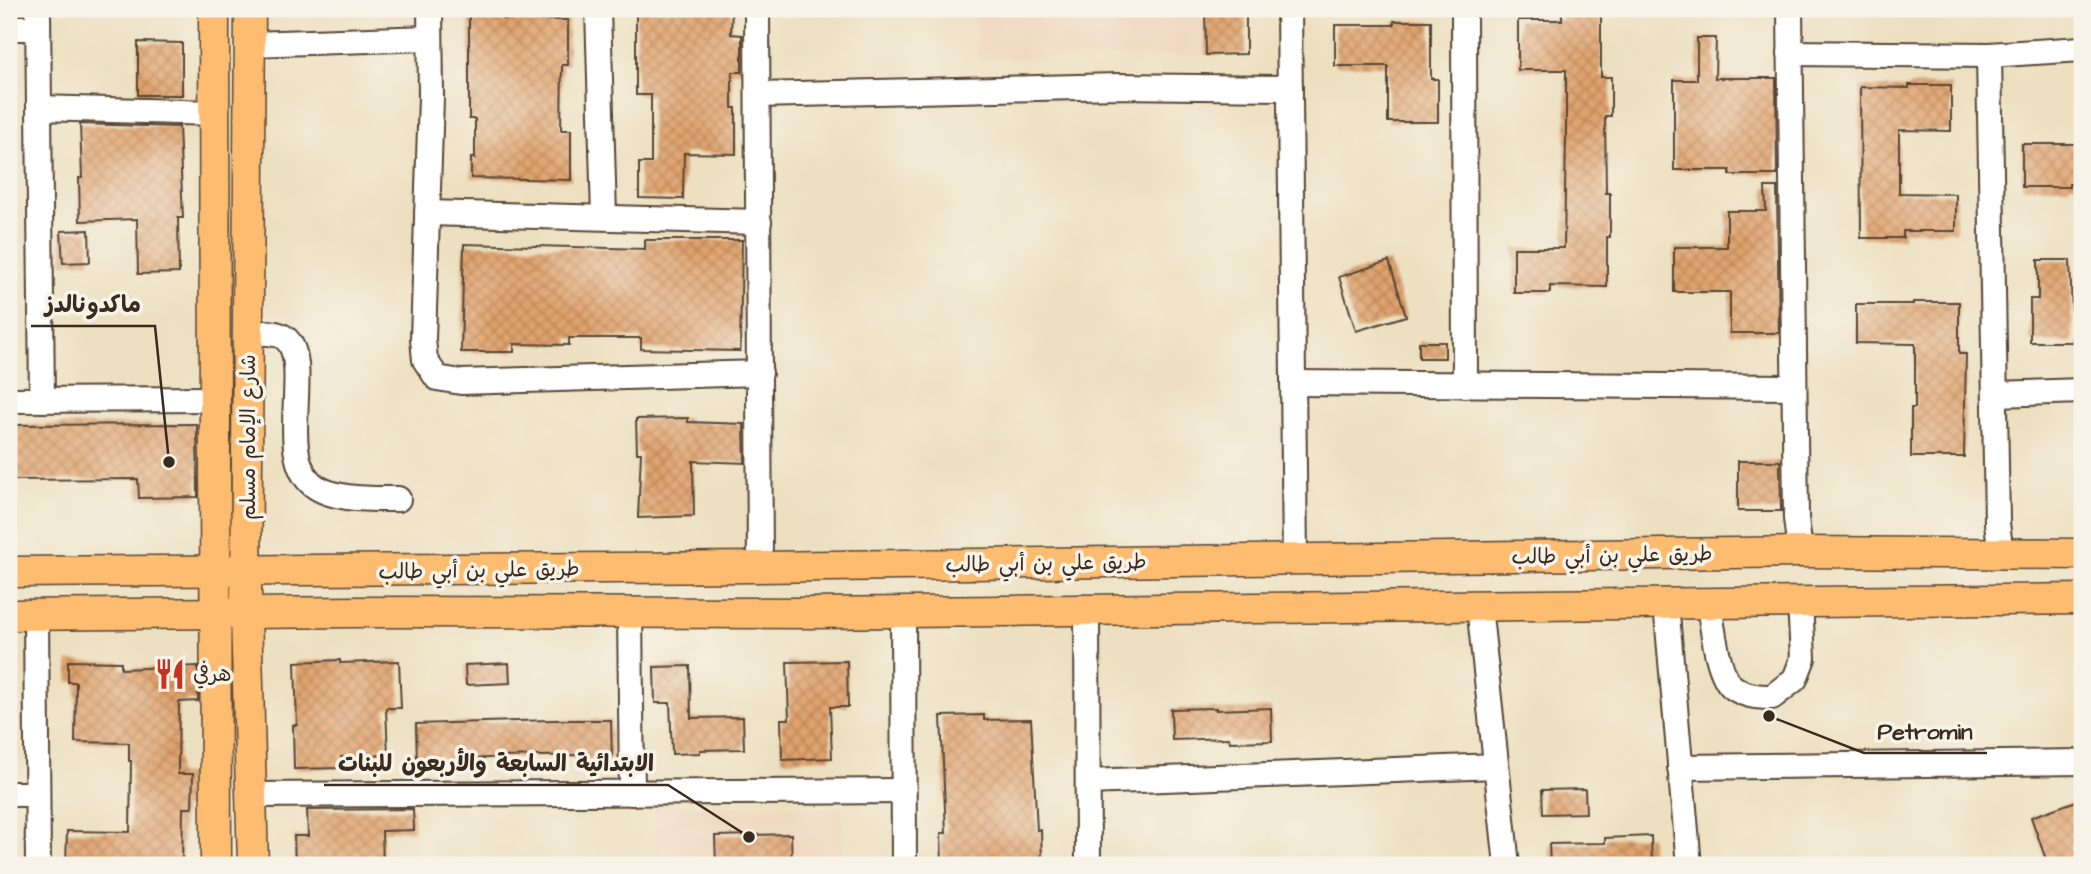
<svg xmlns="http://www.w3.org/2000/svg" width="2091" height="874" viewBox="0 0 2091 874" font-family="'Architects Daughter','Playpen Sans Arabic',sans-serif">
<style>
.built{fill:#efd6bc}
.building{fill:url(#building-cross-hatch)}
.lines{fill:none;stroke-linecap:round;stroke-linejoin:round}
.minor-casing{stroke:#564536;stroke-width:28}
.major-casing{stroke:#564536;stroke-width:33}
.minor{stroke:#fff;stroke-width:24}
.major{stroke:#fdbc70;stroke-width:30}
.labels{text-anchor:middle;stroke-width:7;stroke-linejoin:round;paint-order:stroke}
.street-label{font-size:21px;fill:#3b2a1e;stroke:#f7f3e8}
.poi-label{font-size:21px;fill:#3b2a1e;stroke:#f7f3e8;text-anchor:start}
.leader{fill:none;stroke:#3b2a1e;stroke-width:2.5}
.callout-dot{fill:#3b2a1e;stroke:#f7f3e8;stroke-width:2.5}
.callout-label{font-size:23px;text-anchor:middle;font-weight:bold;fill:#3b2a1e;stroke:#f7f3e8;stroke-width:7;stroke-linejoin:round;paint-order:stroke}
</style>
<defs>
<pattern id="building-cross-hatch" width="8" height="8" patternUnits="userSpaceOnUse" patternTransform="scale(1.75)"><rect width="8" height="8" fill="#e1a36d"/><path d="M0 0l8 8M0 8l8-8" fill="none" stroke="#b88559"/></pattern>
</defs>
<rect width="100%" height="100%" fill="#f7f3e8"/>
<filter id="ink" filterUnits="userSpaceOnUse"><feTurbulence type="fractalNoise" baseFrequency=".0143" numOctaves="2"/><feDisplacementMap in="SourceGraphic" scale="14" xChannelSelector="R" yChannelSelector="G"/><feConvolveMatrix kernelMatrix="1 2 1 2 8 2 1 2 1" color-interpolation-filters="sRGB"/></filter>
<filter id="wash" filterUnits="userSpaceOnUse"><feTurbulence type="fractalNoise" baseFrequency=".00686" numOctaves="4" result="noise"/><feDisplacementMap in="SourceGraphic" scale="28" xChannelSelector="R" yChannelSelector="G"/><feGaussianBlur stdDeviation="1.57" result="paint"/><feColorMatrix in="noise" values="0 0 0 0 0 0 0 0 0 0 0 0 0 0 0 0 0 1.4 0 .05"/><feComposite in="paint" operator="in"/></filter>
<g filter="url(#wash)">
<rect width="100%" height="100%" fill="#ede0c0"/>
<g class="built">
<path d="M975,9h270l1,45 -268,5z"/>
<path d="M654,805l188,3 2,57h-187z"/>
</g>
<g id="blocks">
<g class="building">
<path d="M469,9h34v10l65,1v45h-6l-1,65h10v50l-100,-2v-20h4v-39h-6z"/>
<path d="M636,9l96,1 -1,24 11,1v37h-10v36h4v46l-52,-1 -1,46 -44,-1v-35h12v-68h-15z"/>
<path d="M1205,9h41v45l-40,1z"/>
<path d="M1562,9h39v68h10v39h-6l1,77h4v44h-3v50l-57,-1v7h-36v-45h50l2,-112v-66h-48v-50h44z"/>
<path d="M1394,21h37v58h7v43h-50v-56h-53v-41h59z"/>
<path d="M1697,38h19l-1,40h61l1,97h-47v-5h-56v-90h23z"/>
<path d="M138,42l44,1v52h-44z"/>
<path d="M1909,85h42v46l-52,-1v63l57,1v37h-53v7h-42l-1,-151 49,1z"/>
<path d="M80,124l99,3 4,91h-5l1,55 -41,1 -1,-55 -57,2 -1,-43h3z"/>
<path d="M2022,144h60v40h-13v3h-47z"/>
<path d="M1765,187h12l2,146h-49v-41h-56v-45h53v-36h39z"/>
<path d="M89,230l1,32 -27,1 -2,-32z"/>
<path d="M645,240h97l-2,111 -99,-2v-11h-72v7l-55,-1v8h-53l3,-108 181,5z"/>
<path d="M2038,260h32l3,82h-43v-43h8z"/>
<path d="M1389,261l17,55 -50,15 -17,-54z"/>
<path d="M1913,302h46v52h7l-2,103h-53v-49h4v-64l-59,-1v-39h57z"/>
<rect x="1419" y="342" width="26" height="16"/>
<path d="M688,418v4l56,2 1,39 -52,-2 1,55 -56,2 3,-65h-4l-1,-34z"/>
<path d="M197,424l1,73 -59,1 -1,-19 -129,1v-55z"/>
<path d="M1738,461h42l1,50h-43z"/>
<path d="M340,660v3l59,-2 2,47h-15l2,47 -47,2 1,11 -48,1 -1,-44h4l-2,-63z"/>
<path d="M68,661l53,1v7l77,-3v35l-19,1 -1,72h15l-1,34h-9l-1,57h-116l1,-34 63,1 1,-71h-2v-18l-54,-1 1,-60h-8z"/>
<path d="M847,661l1,46h-18l2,51 -50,2 -1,-41h8l-2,-57z"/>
<path d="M509,663l1,20 -44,2 -1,-20z"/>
<path d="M690,666l1,52 52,-1 1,32 -44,1v3l-28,1 -2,-51h-15l-1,-36z"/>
<path d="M1216,708v2l55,-2 1,33 -42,1 -1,-4 -57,2 -1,-31z"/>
<path d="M984,715v5l47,-1 6,111 4,-1 1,36h-100l-1,-32h5l-5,-117z"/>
<path d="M553,720h58l1,39 -34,1v-5l-76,2 -85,6 -1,-39z"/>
<path d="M1585,789l1,24 -43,1 -1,-24z"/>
<path d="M2082,799v66h-34l-17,-48z"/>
<path d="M413,809l1,21 -32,1 1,34h-88l-1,-29h14l-1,-26z"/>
<path d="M791,834l1,31h-76l-1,-29z"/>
<path d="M1651,836l1,29h-102l-1,-21 56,-1v-5z"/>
</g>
</g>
</g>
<g filter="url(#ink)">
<use href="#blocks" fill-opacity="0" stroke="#564536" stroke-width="2"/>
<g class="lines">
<defs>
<g id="minor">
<path d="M38,9l4,391"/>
<path d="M430,9l1,89 -8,241 2,21 12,18 24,4 299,-9"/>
<path d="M598,9l6,208"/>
<path d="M757,9l3,558"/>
<path d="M1289,9l6,551"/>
<path d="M1464,9l1,376"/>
<path d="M1790,9l6,509 4,34"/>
<path d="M9,28h29"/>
<path d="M250,44l180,-6"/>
<path d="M1790,53l199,2 93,-6"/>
<path d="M1989,55l8,468 4,32"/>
<path d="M758,95l360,-9 172,2"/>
<path d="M39,108l175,5"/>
<path d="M427,213l332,9"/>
<path d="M249,333c10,0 27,-2 36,5 28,22 -8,111 25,144 19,19 63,17 88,17"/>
<path d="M1293,383l501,4"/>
<path d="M1996,394l86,-3"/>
<path d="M9,400l207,-1"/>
<path d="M1709,603c3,20 8,74 25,85 12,8 24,9 38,9l23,-18 8,-21 -3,-56"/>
<path d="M1666,604l23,261"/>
<path d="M1479,606l28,259"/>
<path d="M1087,610l1,255"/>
<path d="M903,612l1,253"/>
<path d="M630,613l2,180"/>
<path d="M36,615l2,250"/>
<path d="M1680,767l402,-5"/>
<path d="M1088,782l408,-16"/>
<path d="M9,794h28"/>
<path d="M251,795l652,-4"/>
</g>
<g id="major">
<path d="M214,9l2,856"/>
<path d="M250,9l-4,604 7,252"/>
<path d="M9,572l751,-5 1040,-15 282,2"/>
<path d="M9,615l347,-3 455,1 1271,-14"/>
</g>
</defs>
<use href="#minor" class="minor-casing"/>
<use href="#major" class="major-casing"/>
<use href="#minor" class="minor"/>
<use href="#major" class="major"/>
</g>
</g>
<defs>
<symbol id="restaurant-bare" viewBox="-9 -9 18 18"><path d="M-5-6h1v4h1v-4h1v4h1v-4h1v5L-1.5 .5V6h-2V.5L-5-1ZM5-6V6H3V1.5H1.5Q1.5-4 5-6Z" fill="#c8321e" stroke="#f7f3e8" stroke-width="2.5" paint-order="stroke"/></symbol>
</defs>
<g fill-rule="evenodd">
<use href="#restaurant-bare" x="148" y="652" width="44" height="44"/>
</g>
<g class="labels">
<g class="street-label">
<text transform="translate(248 437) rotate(-90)" y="7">شارع الإمام مسلم</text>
<text transform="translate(1612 555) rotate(-1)" y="7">طريق علي بن أبي طالب</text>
<text transform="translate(1046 563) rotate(-1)" y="7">طريق علي بن أبي طالب</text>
<text transform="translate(479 570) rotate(-1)" y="7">طريق علي بن أبي طالب</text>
</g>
<g class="poi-label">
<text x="193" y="681">هرفي</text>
</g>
</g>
<path class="leader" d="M169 462L155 326H31M1769 716L1864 753H1987M749 837L668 785H324"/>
<g class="callout-dot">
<circle cx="169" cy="462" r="7"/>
<circle cx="1769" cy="716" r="7"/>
<circle cx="749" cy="837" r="7"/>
</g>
<g class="callout-label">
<text x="93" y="312">ماكدونالدز</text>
<text x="1925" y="739">Petromin</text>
<text x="496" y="771">الابتدائية السابعة والأربعون للبنات</text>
</g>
<rect width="2091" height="874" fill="none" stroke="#f7f3e8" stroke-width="35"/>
</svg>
